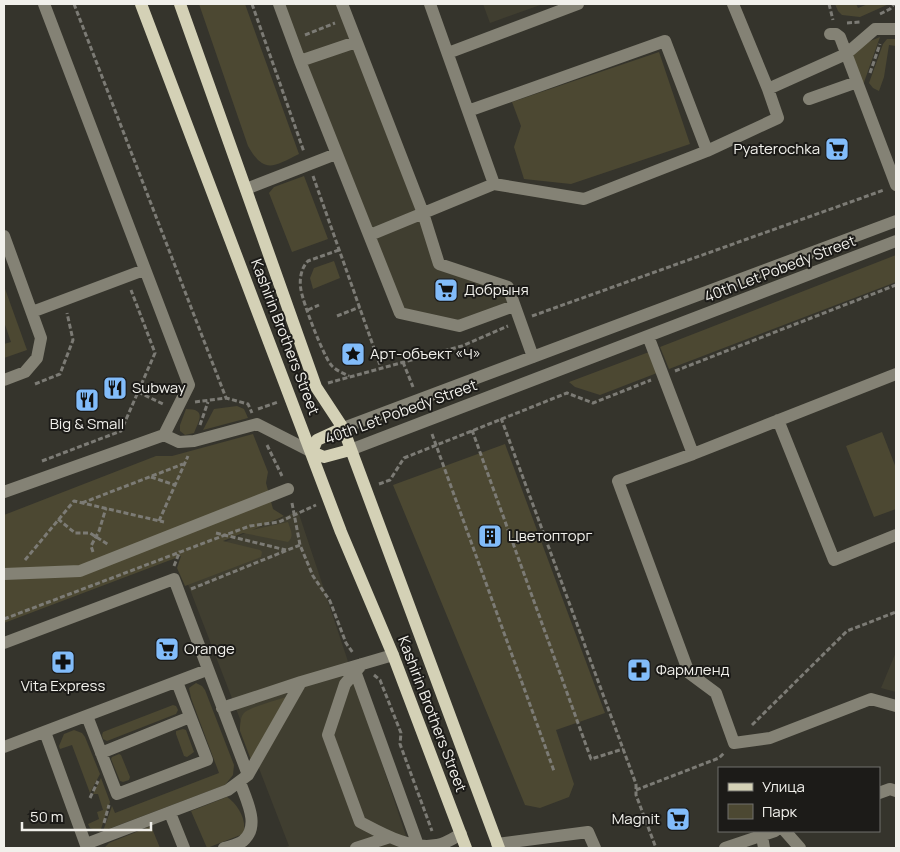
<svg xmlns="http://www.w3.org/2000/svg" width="900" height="852" font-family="Manrope,sans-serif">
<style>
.built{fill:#403e30}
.green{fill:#4c4832}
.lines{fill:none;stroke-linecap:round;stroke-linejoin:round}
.path{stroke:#7c7b75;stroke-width:3;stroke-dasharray:5 2.5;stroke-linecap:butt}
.minor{stroke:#848275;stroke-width:12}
.major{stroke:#d4d1b6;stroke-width:12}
.labels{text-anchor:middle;stroke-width:4;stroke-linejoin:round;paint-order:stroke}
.poi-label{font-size:15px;fill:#f1f0eb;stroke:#1c1b18;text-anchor:start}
.street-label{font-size:15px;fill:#f1f0eb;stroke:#1c1b18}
</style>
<rect width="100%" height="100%" fill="#35342c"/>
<path class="built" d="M279 4H342L439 264 508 287 514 306 459 326 400 313Z
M483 4H543L490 23Z
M298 511 410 848H282L289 846 179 561Z
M896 652V692L881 688Z"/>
<path class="green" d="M199 4H245L299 154C273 167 264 174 248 146Z
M835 4H856L858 8 868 4H889L860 17 842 15 838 11Z
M880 37 862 88 853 55 865 43Z
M887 39H896V46L889 45 884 77 879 91 873 88 869 83 883 44Z
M659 52 690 144 571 184 524 179 514 147 521 126 512 102Z
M304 176 328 239 292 252 269 193 274 187Z
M896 255V282L669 369 660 347Z
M334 261 340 278 313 289 310 278 314 268Z
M4 286 27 350 4 358V344L11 342 4 322Z
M649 352 657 373 600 395 575 387 569 382Z
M237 406 244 409 248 418 203 430 214 409Z
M186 409C207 409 199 420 194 433L185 435 180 431V425Z
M882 432 896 468V509L874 517 846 446Z
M253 434 268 472 266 483 273 509 284 516 252 530 288 522C290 529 295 536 288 542L243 533 223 541 260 550 262 552 261 557 185 586 177 568 181 556 4 623V515L156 456H172Z
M505 444 605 713 556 730 574 784 569 797 540 808 525 805 393 485Z
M196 683 202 686 205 690 234 765 233 775 225 785 103 831 112 806 115 813 219 773 191 698 189 688Z
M286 697 251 760 240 731C240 725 240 716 245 712 252 707 277 700 286 697Z
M173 705 176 706 178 710 176 714 107 741 103 739 102 735 103 732Z
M183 729 186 730 194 752 187 757 184 756 176 734V731Z
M74 730 82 733 85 737 100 774 90 793 72 745 60 749 59 746 64 734Z
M119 754 121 755 130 777 129 780 123 782 120 781 111 759 112 757Z
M101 778 110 802 100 832 90 828 88 824 99 819 97 812 103 810 98 794H93Z
M227 797C238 804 248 822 243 834L207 848 191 811Z
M151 826 160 848H104L109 843Z"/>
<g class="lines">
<path class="path" d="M74 4 226 398
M252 4 304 152
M829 4 833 20
M880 14 890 9 894 4
M847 23 860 22
M305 35 335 23
M870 73 880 44
M313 176 381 368
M339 250 308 261C301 268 299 280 301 290 303 303 324 358 332 366 337 371 343 373 349 376
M308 310 319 305
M337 316 360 307
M532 316 884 190
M403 362 413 387
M675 371 896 285
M328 383 462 346 508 326
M35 384 60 374 73 340 67 313
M138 392 165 405
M195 402 226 398 248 404 252 413
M258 409 278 402
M501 418 636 784V795L656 848
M200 425 208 402
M472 430 591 759 623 749
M432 434 554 771
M267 445 282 476
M42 461 121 431 155 353 131 290
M151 477 175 485
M379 484 390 480 404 458 567 393 593 403 651 380
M82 503 183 464
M292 503 300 545 313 576 330 601 346 643 353 653
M58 519 75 533H90L109 545
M159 521 188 456
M216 533 286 550
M93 552 91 546 99 531 106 508
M25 560 74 501 164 522
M174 566 180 551
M191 589 300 545
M4 619 225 535 250 526 279 522 316 505
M374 675 380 680 401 733 400 744 432 831
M752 725 847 631 896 612
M636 790 719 758 725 752
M90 798 98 781
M104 823 109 805"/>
<path class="minor" d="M279 4 300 61 400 313 459 326 514 306
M342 4 423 213 439 264 508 287 533 357
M430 4 494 184 584 199 707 151 778 118 768 89 846 54 875 29H896
M733 4 768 89
M830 34H836L840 37 896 185
M448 53 578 4
M300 61 356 42
M809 99 857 82
M468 111 665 41 707 151
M246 189 336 154
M370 235 494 184
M4 236 41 338 37 358 25 372 4 380
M32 312 144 270
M648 336 693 454
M896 374 693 454 618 481 689 673 716 693 734 743 770 738 871 699 896 706
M778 420 834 560 896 535
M343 428 896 221
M164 435 179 442 194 441 257 424 312 452
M350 450 896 241
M4 492 164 435 189 385 44 4
M4 574 80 571 288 489
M4 643 174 579 248 775
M362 664 345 684 328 735 360 822C383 834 410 850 437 845 445 844 454 838 461 834
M355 671 419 848
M222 708 301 682 393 655
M87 716 117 794 207 760 177 682
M45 732 87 848
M4 747 207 670
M101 753 190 717
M879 793 890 789 896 791
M170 813 184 848
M785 831 800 848
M762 836 764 848
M86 844 228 790 248 775 301 682
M497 844 588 832 595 848
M224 848C230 846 238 845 243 841 261 826 246 800 240 782
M356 848 390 837
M725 848 775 831"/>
<path class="major" d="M141 4 341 532 393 655 466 848
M180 4 316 387 343 428 499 848
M312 452 317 440 343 428
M312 452 324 457 350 450"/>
</g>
<defs>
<g id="supermarket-square" transform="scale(1.25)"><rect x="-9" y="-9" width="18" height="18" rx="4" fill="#82bcfa" stroke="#1c1b18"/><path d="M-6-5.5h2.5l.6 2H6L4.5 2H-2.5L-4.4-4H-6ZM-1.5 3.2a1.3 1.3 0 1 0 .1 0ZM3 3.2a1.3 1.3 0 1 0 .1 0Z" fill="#111"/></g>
<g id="sight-square" transform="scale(1.25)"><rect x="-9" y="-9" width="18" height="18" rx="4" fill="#82bcfa" stroke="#1c1b18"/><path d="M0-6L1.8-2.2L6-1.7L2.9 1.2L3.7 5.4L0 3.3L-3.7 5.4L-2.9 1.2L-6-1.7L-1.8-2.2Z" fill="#111"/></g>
<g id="restaurant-square" transform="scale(1.25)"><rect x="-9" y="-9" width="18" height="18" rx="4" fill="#82bcfa" stroke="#1c1b18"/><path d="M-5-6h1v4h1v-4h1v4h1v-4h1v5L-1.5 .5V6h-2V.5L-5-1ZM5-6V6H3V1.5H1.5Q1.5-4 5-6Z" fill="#111"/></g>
<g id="building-square" transform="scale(1.25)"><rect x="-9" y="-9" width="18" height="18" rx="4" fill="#82bcfa" stroke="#1c1b18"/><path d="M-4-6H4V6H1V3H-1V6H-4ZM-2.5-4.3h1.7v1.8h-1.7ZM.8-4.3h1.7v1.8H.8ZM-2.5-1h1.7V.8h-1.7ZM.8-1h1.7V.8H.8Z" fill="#111"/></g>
<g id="pharmacy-square" transform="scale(1.25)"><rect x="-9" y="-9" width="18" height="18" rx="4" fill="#82bcfa" stroke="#1c1b18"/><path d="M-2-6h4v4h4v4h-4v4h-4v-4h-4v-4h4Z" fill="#111"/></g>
</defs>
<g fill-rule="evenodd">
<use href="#supermarket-square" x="837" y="149"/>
<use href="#supermarket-square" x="446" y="290"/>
<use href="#sight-square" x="353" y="354"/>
<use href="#restaurant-square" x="115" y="388"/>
<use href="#restaurant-square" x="87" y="400"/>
<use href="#building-square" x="490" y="536"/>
<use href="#supermarket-square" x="167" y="649"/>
<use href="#pharmacy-square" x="63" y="662"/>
<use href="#pharmacy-square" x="639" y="670"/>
<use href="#supermarket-square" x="678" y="819"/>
</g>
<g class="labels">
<g class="poi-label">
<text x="820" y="154" text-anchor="end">Pyaterochka</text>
<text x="464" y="295">Добрыня</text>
<text x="370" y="359">Арт-объект «Ч»</text>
<text x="132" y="393">Subway</text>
<text x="87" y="429" text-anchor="middle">Big &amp; Small</text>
<text x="508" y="541">Цветопторг</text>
<text x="184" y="654">Orange</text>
<text x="656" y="675">Фармленд</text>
<text x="63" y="691" text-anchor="middle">Vita Express</text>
<text x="660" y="824" text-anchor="end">Magnit</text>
</g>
<g class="street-label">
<text transform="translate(780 269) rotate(-21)" y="5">40th Let Pobedy Street</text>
<text transform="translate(285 337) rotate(69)" y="5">Kashirin Brothers Street</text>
<text transform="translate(401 412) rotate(-20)" y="5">40th Let Pobedy Street</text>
<text transform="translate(432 714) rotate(69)" y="5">Kashirin Brothers Street</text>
</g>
</g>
<rect width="900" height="852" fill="none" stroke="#f1f0eb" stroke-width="10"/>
<rect x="718" y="767" width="162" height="65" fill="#1c1b18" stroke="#71706c"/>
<rect x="728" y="783" width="25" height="8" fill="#d4d1b6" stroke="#71706c"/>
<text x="762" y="792" font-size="15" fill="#f1f0eb">Улица</text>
<rect x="728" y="804" width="25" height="15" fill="#4c4832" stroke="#71706c"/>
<text x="762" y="817" font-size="15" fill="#f1f0eb">Парк</text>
<path d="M22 822v8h129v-8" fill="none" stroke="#f1f0eb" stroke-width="2.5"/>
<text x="30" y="822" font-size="15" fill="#f1f0eb" stroke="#1c1b18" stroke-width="4" paint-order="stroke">50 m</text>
</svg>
